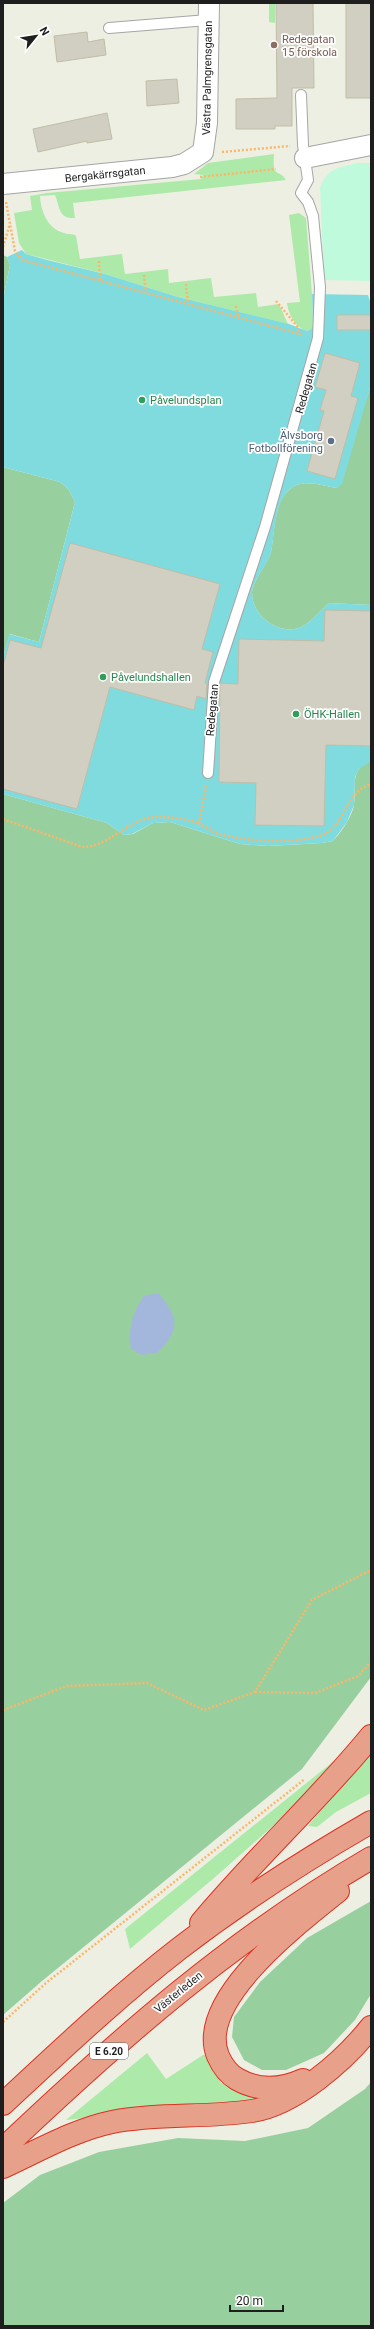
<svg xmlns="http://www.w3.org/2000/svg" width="374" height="2329" font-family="Roboto,sans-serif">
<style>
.grass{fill:#adeaa9}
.forest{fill:#98cf9f}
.park{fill:#c0fadd}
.pitch{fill:#80dbdf}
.water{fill:#a3b7dd}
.building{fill:#d1cfc1;stroke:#c1bda6}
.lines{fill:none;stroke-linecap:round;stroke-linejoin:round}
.lane-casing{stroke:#a5a5a5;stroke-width:12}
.street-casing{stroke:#a5a5a5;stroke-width:22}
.highway-casing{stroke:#db3223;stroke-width:24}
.path{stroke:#fbb669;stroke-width:2.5;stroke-dasharray:2 2;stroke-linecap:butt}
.lane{stroke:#fff;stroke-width:10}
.street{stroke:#fff;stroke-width:20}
.highway{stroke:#e7a08a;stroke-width:22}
.education-dot{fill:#8d6e63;stroke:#fff;stroke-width:1.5}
.leisure-dot{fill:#2e9e5b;stroke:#fff;stroke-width:1.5}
.service-dot{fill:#5c6f8a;stroke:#fff;stroke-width:1.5}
.labels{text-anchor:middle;stroke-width:3.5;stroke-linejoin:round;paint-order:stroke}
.shield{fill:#fff;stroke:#626262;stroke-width:1}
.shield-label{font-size:10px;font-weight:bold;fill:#1e1e1e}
.education-label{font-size:11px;fill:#785e54;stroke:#fff;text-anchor:start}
.street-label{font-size:11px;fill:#1e1e1e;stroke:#fff}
.leisure-label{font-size:11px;fill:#27864d;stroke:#fff;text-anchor:start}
.service-label{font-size:11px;fill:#4e5e75;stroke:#fff;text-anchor:end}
</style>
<rect width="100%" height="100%" fill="#eeefe3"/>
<path class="grass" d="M269 3H275V23L269 22Z
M274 154C272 180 279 168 286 180L73 203 75 218C58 219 60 207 55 195L40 196C41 212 48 229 64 233 69 235 73 233 76 236L80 259 122 254 125 274 168 269 169 283 211 278 214 297 256 293 258 307 279 304 288 324 178 297 105 274 26 254 19 243 14 213 32 210 30 196 47 193 201 179 203 175 194 174 208 163Z
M299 213 306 218 312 294 313 325 311 329 307 331C297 329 288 314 287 303L300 302 289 215Z
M345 1752 291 1810 214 1878 130 1949 125 1929Z
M371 1752V1793L336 1812 317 1827 308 1826Z
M147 2053 166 2079 203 2055H208L221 2083 263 2100 66 2120Z"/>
<path class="forest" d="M3 255 7 257 10 265 3 299Z
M371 385V605L329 603C320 610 310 624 299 628 277 635 252 615 252 593 252 581 268 564 271 552 275 533 273 503 290 489 303 478 323 486 337 488Z
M3 467 60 482 69 490 75 502 39 642 10 634 3 657Z
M371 761V1677L302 1769 42 1981 3 2015V794L107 823 124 835 133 834 153 823 170 822 240 844 268 846 322 843 333 841C341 832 349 821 353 809 358 792 347 769 371 761Z
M371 1901V1994L355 2020 324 2053 286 2070H262L244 2060 232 2037 234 2017 260 1982 307 1938Z
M371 2082V2326H3V2203L40 2175 99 2152 178 2138 245 2141 308 2128 365 2089Z"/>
<path class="park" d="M358 163H371V279L370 281 324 280 320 188C328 167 338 168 358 163Z"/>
<path class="pitch" d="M22 250 26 254 47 260 105 274 178 297 289 324 307 331 311 329 313 325 312 294 368 295 371 304V385L342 484 337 488C323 486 303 478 290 489 274 502 275 533 271 552 268 565 252 581 252 593 252 615 277 635 299 628 310 624 320 610 329 603L371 605V761L359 769 355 777 354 805 347 822 333 841 322 843 268 846 240 844 170 822 153 823 132 834 124 835 107 823 3 794V657L9 634 39 642 75 502 69 490 60 482 3 467V299L10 265 7 257Z"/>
<path class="water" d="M158 1293C179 1317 181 1330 157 1353L142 1355 131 1349C128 1328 132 1313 144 1296Z"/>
<path class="building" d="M276 3H313L314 88H292V126H275V129H236V99L277 98Z
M346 3H371V98H346Z
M87 32 88 42 104 39 106 55 57 62 54 36Z
M177 79 179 103 147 106 146 81Z
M107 113 112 139 87 143V141L38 152 33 129Z
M337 315H371V330H337Z
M325 353 360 363 351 396 358 398 335 479 307 471 324 411 320 410 326 390 315 387Z
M70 543 220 584 202 649 213 652 205 683H207L206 699 197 696 194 710 110 687 77 809 3 789V666L10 640 41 648Z
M325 610 371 611V746L326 745 324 826 255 825 256 783 219 782 220 683 238 684 239 639 324 641Z"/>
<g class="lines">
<g class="lane-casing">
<path id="lane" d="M109 28 208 20
M208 773 214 682 265 527 318 338 320 287 313 216 308 202 301 193 308 180 303 145 301 95"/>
</g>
<g class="street-casing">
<path id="street" d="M305 158 371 145
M3 184 172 167 184 164 203 152 207 123 209 3"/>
</g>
<g class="highway-casing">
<path id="highway" d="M201 1923C255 1858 318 1801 371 1736
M303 2080C281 2090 258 2091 237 2079 228 2074 222 2065 218 2056 195 2000 300 1922 338 1891
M3 2104C60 2051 118 1996 180 1948 240 1902 305 1860 371 1822
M3 2149C119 2039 232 1939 371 1858
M3 2167C38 2151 74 2130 112 2122 158 2113 205 2118 252 2111 295 2104 344 2061 371 2027"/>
</g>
<path class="path" d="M222 152 290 146
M200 177 276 169
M6 202 15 251 22 260 304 335
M3 247 10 224
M99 261 100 280
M144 275 146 292
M186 284 188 304
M276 301 297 326 299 333
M236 306 238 317
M3 819 82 847C109 848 130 816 158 817 170 817 189 819 200 824 207 827 212 832 219 834 249 842 289 844 319 836 346 829 342 794 371 784
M199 823 206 786
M255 1692 315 1693 358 1676 371 1662
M3 1710 67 1686 147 1683 204 1710 255 1692 312 1600 371 1570
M3 2022 46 1983 305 1779"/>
<use href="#lane" class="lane"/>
<use href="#street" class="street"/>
<use href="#highway" class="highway"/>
</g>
<circle class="education-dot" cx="274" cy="45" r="4"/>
<g class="leisure-dot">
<circle cx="142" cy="400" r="4"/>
<circle cx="103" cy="677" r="4"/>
<circle cx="296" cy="714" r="4"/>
</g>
<circle class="service-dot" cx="331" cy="441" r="4"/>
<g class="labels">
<rect class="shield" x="90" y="2043" width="38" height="16" rx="3"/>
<g class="shield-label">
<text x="109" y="2055">E 6.20</text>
</g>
<g class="education-label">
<text x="282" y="43">Redegatan<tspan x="282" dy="13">15 förskola</tspan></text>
</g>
<g class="street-label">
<text transform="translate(207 78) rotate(-89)" y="4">Västra Palmgrensgatan</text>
<text transform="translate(105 174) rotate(-6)" y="4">Bergakärrsgatan</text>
<text transform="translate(306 388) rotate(-74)" y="4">Redegatan</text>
<text transform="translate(212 710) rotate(-85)" y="4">Redegatan</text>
<text transform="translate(178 1992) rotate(-39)" y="4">Västerleden</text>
</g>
<g class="leisure-label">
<text x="150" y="404">Påvelundsplan</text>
<text x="111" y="681">Påvelundshallen</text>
<text x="304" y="718">ÖHK-Hallen</text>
</g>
<g class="service-label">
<text x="323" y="439">Älvsborg<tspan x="323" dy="13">Fotbollförening</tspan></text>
</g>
</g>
<rect width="374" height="2329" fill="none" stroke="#1e1e1e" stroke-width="8"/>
<g transform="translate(36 36) rotate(60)" stroke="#ffffff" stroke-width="3" paint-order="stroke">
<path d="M0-3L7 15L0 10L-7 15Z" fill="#1e1e1e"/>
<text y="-6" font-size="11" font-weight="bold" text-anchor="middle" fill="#1e1e1e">N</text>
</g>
<path d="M230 2305v6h53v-6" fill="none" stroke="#1e1e1e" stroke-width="2"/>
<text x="236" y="2305" font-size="12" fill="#1e1e1e" stroke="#ffffff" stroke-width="3" paint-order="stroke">20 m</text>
</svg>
